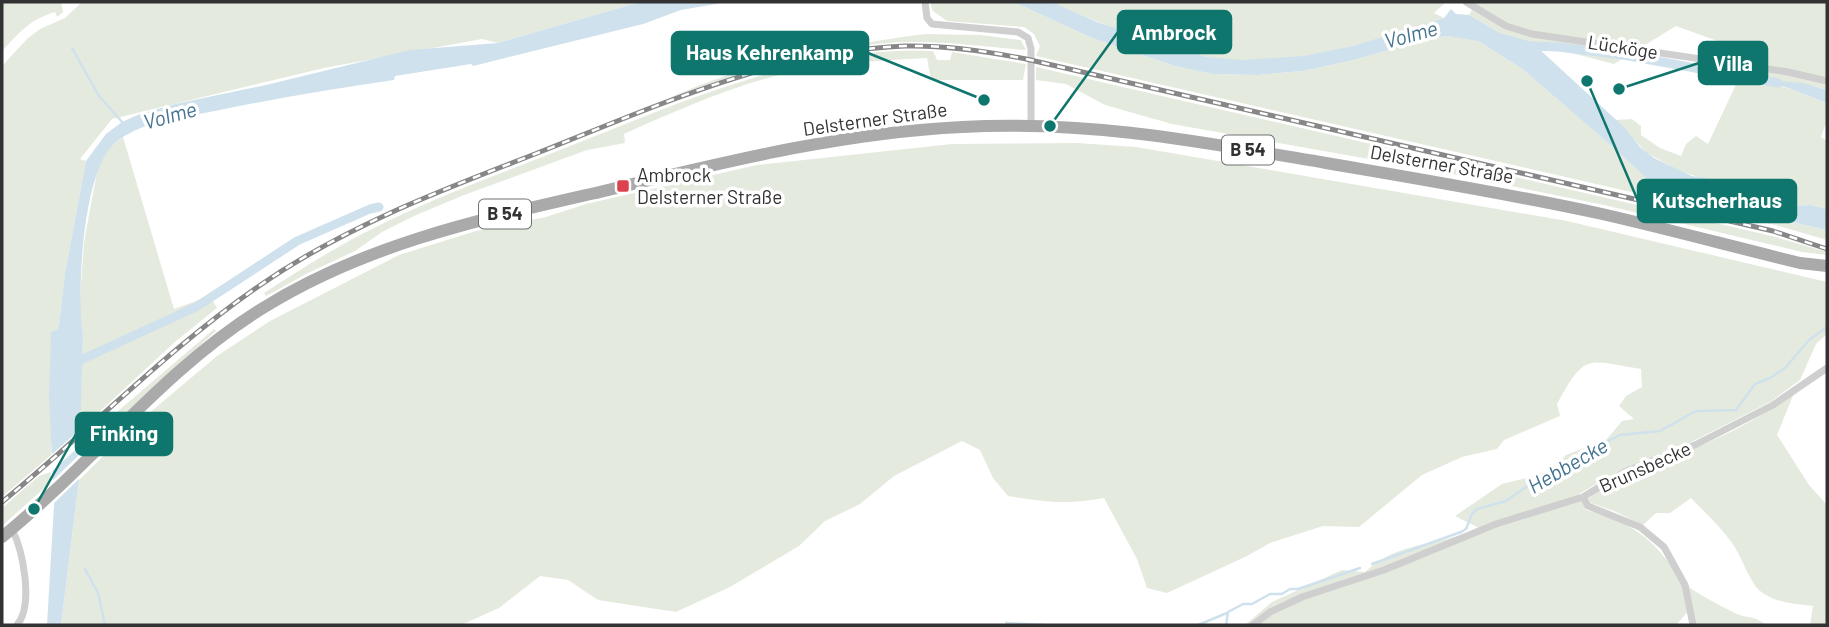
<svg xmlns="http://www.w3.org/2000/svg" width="1829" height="627" font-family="Barlow,sans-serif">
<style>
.green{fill:#e5eade}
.water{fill:#cfe1ec}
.pier{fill:#fff}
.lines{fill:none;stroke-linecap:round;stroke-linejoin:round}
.stream{stroke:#cfe1ec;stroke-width:2.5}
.canal{stroke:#cfe1ec;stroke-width:9}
.minor{stroke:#cfcfcf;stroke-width:7}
.primary{stroke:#aaa;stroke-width:12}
.rail-casing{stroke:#878787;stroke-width:5}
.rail{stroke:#fff;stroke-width:2.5;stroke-dasharray:8;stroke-linecap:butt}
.poi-dot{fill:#dc414e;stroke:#fff;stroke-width:2.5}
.labels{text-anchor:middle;stroke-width:7;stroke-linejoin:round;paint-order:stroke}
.shield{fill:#fff;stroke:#707070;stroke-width:2}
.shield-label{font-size:18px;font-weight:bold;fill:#323232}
.street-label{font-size:19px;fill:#323232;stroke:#fff}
.poi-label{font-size:19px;fill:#323232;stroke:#fff;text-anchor:start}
.water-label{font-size:21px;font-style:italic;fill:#437390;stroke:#fff}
.leader{fill:none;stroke:#0f766e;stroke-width:2.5}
.callout-dot{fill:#0f766e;stroke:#fff;stroke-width:2.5}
.callout{fill:#0f766e;stroke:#0f766e;stroke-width:2.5}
.callout-label{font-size:21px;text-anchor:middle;font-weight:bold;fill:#fff}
</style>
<rect width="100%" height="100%" fill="#fff"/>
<path class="green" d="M2 2H61L63 12 57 17 55 12C29 20 20 32 2 51Z
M82 2H640L498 43 482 39 324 68 112 119 80 159 86 161 65 273 59 325 57 330 51 333V455L2 497V66L27 39 40 29 65 18Z
M930 2H1014L1092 38 1175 66 1214 74 1257 75 1303 71 1354 60 1430 38 1447 36 1468 38 1478 41 1521 68 1615 149 1647 179 1730 208 1827 230V240L1775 225 1036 56 1040 46 1034 34 1024 27 947 21 933 11Z
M1050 2H1446L1434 13 1444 18C1372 42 1284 72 1207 57 1153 46 1101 23 1050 2Z
M1476 2H1827V90L1814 86 1777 84 1827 103V120L1821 137 1827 141V209L1811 205 1792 206 1769 201 1757 197 1744 186 1720 184 1680 171 1647 153 1615 120 1632 119 1641 126V135L1660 148 1681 156 1686 144 1696 136 1708 144 1741 74 1737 48 1676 26 1614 64 1518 39 1500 33 1469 15Z
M925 34 981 35 1021 40 1026 50C986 47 947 41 908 42 825 44 744 70 667 99 750 61 835 46 925 34Z
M933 51 937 60H950L952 52 1026 64 1023 80H931L927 58C896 60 866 61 836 64 761 73 691 104 624 134L625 143 587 150 464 195 414 216 382 232 355 251 308 273 266 296 264 293C300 270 335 247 374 228 437 196 505 172 570 146 680 102 814 44 933 51Z
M1036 67 1772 236 1827 252V255L1802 252 1604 205 1442 172 1172 124 1105 105 1066 84 1036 80Z
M123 137 174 309 210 296 217 308 176 341 82 428 80 427 83 335 79 311 84 242 98 167 109 148Z
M1077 143 1136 147 1567 221 1827 282V334L1816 344 1800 380 1770 402 1670 453 1622 469 1579 494 1586 510C1622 521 1642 529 1666 559 1674 568 1680 581 1690 588 1705 598 1721 606 1737 614 1750 619 1753 615 1766 625H1693L1691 608 1676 625H1245L1272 602 1342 570 1365 572C1399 540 1439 547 1479 528L1455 516 1502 484 1538 475 1559 463 1566 455 1607 439 1622 421 1634 419 1619 406 1626 396 1642 387 1641 369C1587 360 1585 352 1557 404L1560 416 1504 440 1497 449 1462 457 1422 475 1359 527 1323 526 1270 543 1247 556 1167 593 1147 588 1137 559 1104 498C1066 505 1045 502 1008 496L993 478 980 450 962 441 894 476 860 504 825 521 799 546 730 587 676 612 598 600 568 580 540 576 499 608 461 625H61L79 480 135 425 217 356 270 321 399 255 476 231 546 217 586 204 757 165 952 144Z
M214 329 216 331 82 452V444L97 429Z
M1794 393 1777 435 1809 485 1827 505V625H1810L1813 606C1795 604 1775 603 1760 591 1749 581 1742 557 1732 543 1720 526 1705 513 1691 498L1670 513H1656L1643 525 1614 511 1591 503 1588 499C1612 478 1642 472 1670 459 1713 441 1758 421 1794 393Z
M51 472 50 483 2 526V508L39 476Z"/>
<path class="water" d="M640 2H728L681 10 643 24 473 66 471 64 395 76 394 80C333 89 271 99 210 112 180 118 138 122 114 144 83 171 76 294 83 335L79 480 61 625H47L54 505 49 396 51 332 57 330 59 325 65 273 86 161 106 134 122 122 140 114 175 104 266 85 410 50 498 43Z
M1014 2H1052L1097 22 1166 45 1207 57 1241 60 1304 56 1353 46 1444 18 1451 9 1456 14 1469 15 1500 33 1539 44 1538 48 1625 128 1640 147 1654 158 1692 176 1711 179 1720 184 1744 186 1757 197 1769 201 1792 206 1811 205 1827 209V230L1730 208 1647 179 1615 149 1521 68 1478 41 1448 36 1430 38 1354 60 1303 71 1257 75 1213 74 1175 66 1092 38Z
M1767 80 1803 83 1827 90V103Z"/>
<path class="pier" d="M82 428V444L51 472V455Z
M82 452V476L51 506 50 483Z"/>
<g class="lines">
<path class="stream" d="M72 48 99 96 123 123
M1372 564 1461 532 1466 529 1472 514 1477 509 1506 501 1529 485 1563 470 1602 444 1620 435 1660 431 1696 411 1736 410 1755 384 1770 378 1785 368 1809 340 1827 327
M85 569 98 593 105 625
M1006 623 1044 625
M1198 625 1227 613
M1226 625 1228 612 1243 604H1252L1270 594H1282L1290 589H1298L1360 568"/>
<path class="canal" d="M1530 46 1558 47 1623 55 1778 83
M72 364 196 307 297 241 370 209 379 207"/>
<path class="minor" d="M925 2 927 18 932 24 1018 32 1028 38 1031 49V126
M1466 2 1506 26 1532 34 1788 72 1827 81
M1583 497 1588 506 1640 527 1664 547 1685 585 1693 625
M12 529C23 551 34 605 17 625
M1253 625 1270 612 1302 597 1384 570 1496 524 1583 497 1624 472 1695 445 1773 405 1827 368"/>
<path class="primary" d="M2 537C92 464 164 369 263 308 364 245 477 220 591 194 713 165 836 133 962 127 1089 120 1202 142 1326 163 1419 179 1511 194 1602 214 1668 229 1734 247 1800 263L1827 266"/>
<g class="rail-casing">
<path id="rail" d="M2 502C89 431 166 350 259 286 344 227 439 191 535 154 654 107 775 51 905 46 946 45 986 51 1026 59L1773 231 1827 249"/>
</g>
<use href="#rail" class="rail"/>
</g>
<rect class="poi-dot" x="616" y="179" width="14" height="14" rx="3.5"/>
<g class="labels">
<g class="shield">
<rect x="1222" y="135.5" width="52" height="29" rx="5"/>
<rect x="479" y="199.5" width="52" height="29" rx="5"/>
</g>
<g class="shield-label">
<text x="1248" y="156">B 54</text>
<text x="505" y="220">B 54</text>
</g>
<g class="street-label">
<text transform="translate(1623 47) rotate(9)" y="7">Lücköge</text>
<text transform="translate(875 119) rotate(-8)" y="7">Delsterner Straße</text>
<text transform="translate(1442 164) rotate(10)" y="7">Delsterner Straße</text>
<text transform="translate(1645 467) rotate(-24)" y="7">Brunsbecke</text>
</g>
<g class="poi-label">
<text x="637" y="182">Ambrock<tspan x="637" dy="22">Delsterner Straße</tspan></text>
</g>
<g class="water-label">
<text transform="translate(1411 35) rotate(-15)" y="7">Volme</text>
<text transform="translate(170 116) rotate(-15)" y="7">Volme</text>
<text transform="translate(1568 466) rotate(-30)" y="7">Hebbecke</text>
</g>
</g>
<path class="leader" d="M1050 126L1118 32M984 100L868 53M1619 89L1699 63M1587 81L1638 201M34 509L76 434"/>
<g class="callout-dot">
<circle cx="1050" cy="126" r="7"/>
<circle cx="984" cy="100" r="7"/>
<circle cx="1619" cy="89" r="7"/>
<circle cx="1587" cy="81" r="7"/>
<circle cx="34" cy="509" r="7"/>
</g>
<g class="callout">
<rect x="1118" y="11" width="113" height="42" rx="7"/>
<rect x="672" y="32" width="196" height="42" rx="7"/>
<rect x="1699" y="42" width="68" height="42" rx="7"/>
<rect x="1638" y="180" width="158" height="42" rx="7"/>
<rect x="76" y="413" width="96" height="42" rx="7"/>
</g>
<g class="callout-label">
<text x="1174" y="40">Ambrock</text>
<text x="770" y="60">Haus Kehrenkamp</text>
<text x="1733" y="71">Villa</text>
<text x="1717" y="208">Kutscherhaus</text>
<text x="124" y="441">Finking</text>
</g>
<rect width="1829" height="627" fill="none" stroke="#323232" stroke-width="7"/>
</svg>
